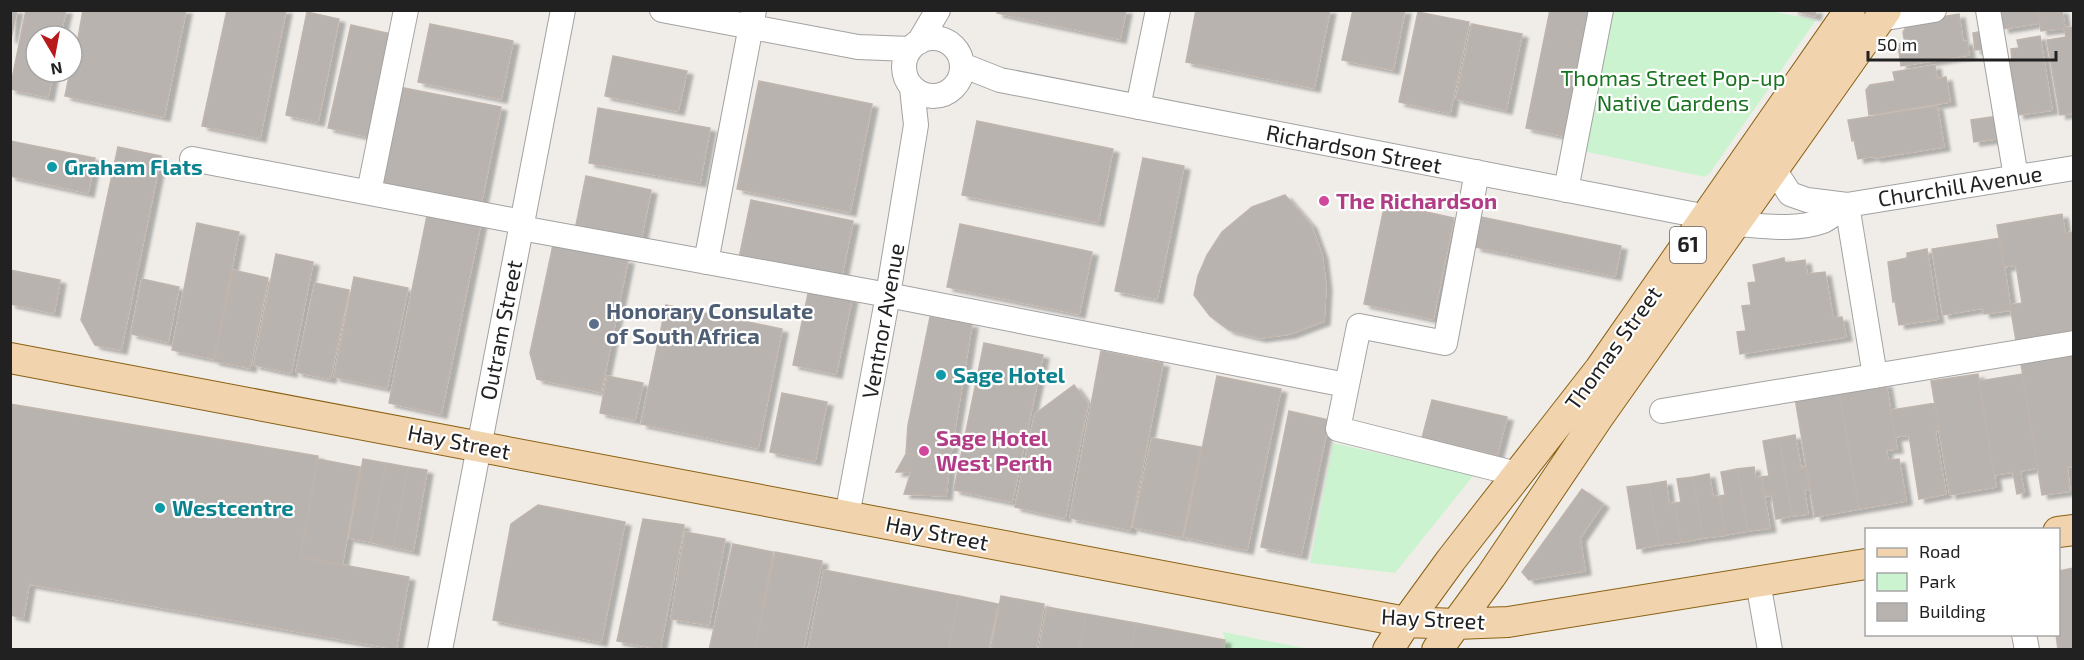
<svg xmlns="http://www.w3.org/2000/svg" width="2084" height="660" font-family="'Exo 2',sans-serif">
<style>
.park{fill:#ccf3cf}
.building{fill:#b9b3af;stroke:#c0b5ad;stroke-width:1.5;filter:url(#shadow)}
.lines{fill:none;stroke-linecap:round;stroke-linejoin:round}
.minor-casing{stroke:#a2a2a2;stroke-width:26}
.major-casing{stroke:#8a6113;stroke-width:32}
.minor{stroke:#fff;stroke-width:24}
.major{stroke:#f1d3ad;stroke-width:30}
.culture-dot{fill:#0f9aa8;stroke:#fff;stroke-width:2}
.hotel-dot{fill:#d1479c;stroke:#fff;stroke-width:2}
.service-dot{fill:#5c6f8a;stroke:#fff;stroke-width:2}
.labels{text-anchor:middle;stroke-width:4.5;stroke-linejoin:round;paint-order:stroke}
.shield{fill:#fff;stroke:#646464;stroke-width:1.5}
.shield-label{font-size:21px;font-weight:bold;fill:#212121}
.park-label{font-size:22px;fill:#1a7321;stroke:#fff}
.street-label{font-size:22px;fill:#212121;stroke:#fff}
.culture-label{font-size:22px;font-weight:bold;fill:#0d838f;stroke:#fff;text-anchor:start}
.hotel-label{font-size:22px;font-weight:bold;fill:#b23c85;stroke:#fff;text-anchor:start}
.service-label{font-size:22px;font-weight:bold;fill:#4e5e75;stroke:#fff;text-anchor:start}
</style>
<defs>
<filter id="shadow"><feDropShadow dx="6" dy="4" stdDeviation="1.5" flood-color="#0004"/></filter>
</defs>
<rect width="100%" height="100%" fill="#f0ede9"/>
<path class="park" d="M1766 10 1816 20 1710 173 1705 177 1583 151 1609 11Z
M1333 443 1474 475 1395 573 1310 563Z
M1223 632 1309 649 1223 650 1225 640Z"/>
<path class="building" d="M10 10H17L11 39 10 38Z
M26 10H66L60 36H36V72H53L48 97 10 89Z
M83 10H186L164 117 65 96 70 72H72Z
M227 10H286L260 138 202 126Z
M997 10H1126L1120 39 997 13Z
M1196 10H1330L1314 88 1186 62Z
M1353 10H1405L1393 70 1342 60Z
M1550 10H1590L1564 136 1526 128Z
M1792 10H1816L1815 16Z
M2000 10H2038L2040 23 2003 29Z
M2038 10H2062L2065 28 2041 31Z
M307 12 339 19 318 122 286 115Z
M1418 12 1469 22 1450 113 1399 102Z
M1959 14 1963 42 1967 41 1969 55 1901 66 1898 44H1905L1903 32 1910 22Z
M430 24 513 41 501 99 418 82Z
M1472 24 1522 34 1506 110 1456 99Z
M351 25 396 35 375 138 328 128Z
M2074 27V113L2060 115 2047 40 2066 37 2064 28Z
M1983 31 1986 49 1975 50 1973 33Z
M2040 36 2052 110 2018 115 2009 60H2012L2011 49 2019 48 2017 40Z
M613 56 687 71 678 111 605 96Z
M1935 65 1937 79 1946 77 1950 102 1869 115 1866 90 1870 85 1895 81 1893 72Z
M759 81 872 104 850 212 737 189Z
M394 86 501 107 481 204 375 181Z
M1937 106 1944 147 1875 158 1874 156 1858 159 1854 140 1852 141 1848 120Z
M598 108 710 128 700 183 589 163Z
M1998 116 2002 138 1974 142 1971 120Z
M977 121 1113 149 1098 222 962 195Z
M10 141 95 158 88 193 10 176Z
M118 147 161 156 121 350 95 345 81 320Z
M1143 158 1184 166 1157 299 1115 291Z
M586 176 651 190 641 239 576 225Z
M1285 195 1311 225 1322 255 1326 286 1324 321 1290 334 1260 338 1229 330 1210 316 1194 295 1198 276 1207 255 1222 232 1252 207Z
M751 200 853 221 841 279 739 258Z
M1385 203 1454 218 1433 319 1364 304Z
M428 211 481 222 441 414 389 403Z
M2062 214 2065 233 2074 232V338L2017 347 2010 305 2022 303 2016 265 2004 267 1997 225Z
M1481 217 1621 246 1615 276 1475 247Z
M197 223 239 232 214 359 172 350Z
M960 224 1092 252 1079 314 947 287Z
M2000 238 2011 310 1984 314 1983 308 1943 315 1932 249Z
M553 245 628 260 601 392 537 379 530 353Z
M1927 249 1938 319 1899 325 1895 301 1893 302 1888 262 1907 258V253Z
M276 254 313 262 291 373 254 365Z
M1784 258 1785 263 1805 260 1807 274 1825 272 1833 318 1842 317 1846 337 1740 354 1737 332 1746 331 1742 306 1751 305 1748 283 1756 282 1753 265Z
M10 270 60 280 54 313 10 304Z
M233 270 268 278 250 368 214 361Z
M354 277 408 288 387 388 334 377Z
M142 279 179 287 168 342 131 334Z
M315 283 349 290 330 379 296 372Z
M809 289 852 298 836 374 793 365Z
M666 305 782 329 758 448 641 424Z
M930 317 972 324 950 458 906 454 908 425Z
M984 343 1043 355 1012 502 954 490Z
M1101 351 1163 363 1130 530 1070 518Z
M2074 356V466L2067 467 2070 491 2042 495 2021 364Z
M1978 374 1996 487 1950 495 1931 381Z
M2022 374 2038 468 2020 471 2024 492 2017 494 2013 472 1994 475 1979 381Z
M607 376 643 383 635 420 600 413Z
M1217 376 1281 389 1247 550 1184 537Z
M1886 383 1897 449 1886 450 1888 460 1899 459 1906 501 1859 509 1839 391Z
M1074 385 1088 404 1065 518 1015 507 1035 414Z
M1839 391 1859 509 1815 517 1795 398Z
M782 393 827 402 815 461 770 452Z
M1432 400 1507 417 1497 455 1422 438Z
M1935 403 1939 430 1935 431 1946 494 1919 499 1909 435 1895 437 1891 410Z
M10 404 318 456 300 557 409 577 396 649 29 584 23 618 10 615Z
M1289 411 1329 420 1301 555 1261 547Z
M1795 435 1801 468 1806 467 1809 489 1804 490 1808 514 1792 516 1779 438Z
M1152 438 1201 447 1182 537 1133 527Z
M1779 438 1792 516 1776 519 1772 495 1765 496 1762 477 1769 476 1763 441Z
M906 454 950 458 946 496 904 494 911 472H896Z
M318 459 360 467 342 565 300 557Z
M363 459 386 463 371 542 349 538Z
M386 463 408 467 393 547 371 542Z
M408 467 427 470 413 551 393 547Z
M1754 467 1755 478 1761 477 1770 528 1748 531 1737 469Z
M1737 469 1748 531 1726 535 1719 496 1725 495 1721 472Z
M1709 474 1713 497 1719 496 1726 535 1703 538 1693 477Z
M1693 477 1703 538 1681 542 1675 503 1681 502 1677 479Z
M1666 481 1669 504 1675 503 1681 542 1659 545 1649 484Z
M1649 484 1659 545 1637 549 1627 487Z
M1582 489 1603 504 1580 538 1585 571 1529 580 1522 572Z
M538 505 625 522 601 642 493 620 511 524Z
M643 519 684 525 660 649 617 641Z
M685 532 725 539 709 625 671 619Z
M733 544 773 552 755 650H709Z
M775 552 822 561 803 650H755Z
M2074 568V650H2058L2056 634H2058V571Z
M824 570 959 596 948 650H808Z
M959 596 998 604 988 650H948Z
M1001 596 1044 604 1036 650H991Z
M1047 607 1086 614 1079 650H1039Z
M1086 614 1136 623 1131 650H1079Z
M1136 623 1225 640 1223 650H1131Z"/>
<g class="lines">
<g class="minor-casing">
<path id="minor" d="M662 10 858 47 910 49
M1988 10 2016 177
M1880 19 1934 10
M904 67a29 29 0 1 1 58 0a29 29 0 1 1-58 0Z
M919 42 938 10
M962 65 1000 80 1707 217
M1138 107 1158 10
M192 159 522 222
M1777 167 1779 177 1790 194 1807 200 1847 205 2074 168
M1477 172 1445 343 1359 326 1338 429 1517 474
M1566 190 1601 10
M369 192 406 10
M1847 205 1875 376
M1736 224C1765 226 1795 231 1823 221 1831 217 1839 210 1847 205
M521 228 888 295 1346 385
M706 262 754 10
M1662 411 2074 343
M847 516 888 295 916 125 912 88
M1758 582 1770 650
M2024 634 2027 650
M440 650 563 10"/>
</g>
<g class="major-casing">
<path id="major" d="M10 358 1406 622 1456 624 1508 622 1866 564
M2058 532 2074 530
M1388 650 1406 622 1451 560 1600 369 1850 10
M1437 650 1491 576 1599 416 1886 10"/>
</g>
<use href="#minor" class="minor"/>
<use href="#major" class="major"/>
</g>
<g class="culture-dot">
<circle cx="52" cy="167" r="6"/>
<circle cx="941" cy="375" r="6"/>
<circle cx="160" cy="508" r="6"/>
</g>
<g class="hotel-dot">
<circle cx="1324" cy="201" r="6"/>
<circle cx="924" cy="451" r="6"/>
</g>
<circle class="service-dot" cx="594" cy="324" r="6"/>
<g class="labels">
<rect class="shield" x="1670" y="227" width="36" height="36" rx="4.5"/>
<g class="shield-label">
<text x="1688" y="252">61</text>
</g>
<g class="park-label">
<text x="1673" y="86">Thomas Street Pop-up<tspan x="1673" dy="25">Native Gardens</tspan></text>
</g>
<g class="street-label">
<text transform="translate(1354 149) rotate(11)" y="8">Richardson Street</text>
<text transform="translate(1960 186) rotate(-9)" y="8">Churchill Avenue</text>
<text transform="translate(883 321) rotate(-80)" y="8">Ventnor Avenue</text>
<text transform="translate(501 330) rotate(-79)" y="8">Outram Street</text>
<text transform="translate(1613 348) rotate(-54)" y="8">Thomas Street</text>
<text transform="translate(459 442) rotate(11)" y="8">Hay Street</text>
<text transform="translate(937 533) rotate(11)" y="8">Hay Street</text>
<text transform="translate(1433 619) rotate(3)" y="8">Hay Street</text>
</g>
<g class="culture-label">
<text x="64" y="175">Graham Flats</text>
<text x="953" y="383">Sage Hotel</text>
<text x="172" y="516">Westcentre</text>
</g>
<g class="hotel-label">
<text x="1336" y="209">The Richardson</text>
<text x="936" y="446">Sage Hotel<tspan x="936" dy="25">West Perth</tspan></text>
</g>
<g class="service-label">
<text x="606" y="319">Honorary Consulate<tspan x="606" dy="25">of South Africa</tspan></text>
</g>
</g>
<rect width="2084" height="660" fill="none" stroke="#212121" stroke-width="24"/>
<rect x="1865" y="528" width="195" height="108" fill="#ffffff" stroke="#a6a6a6" stroke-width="1.5"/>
<rect x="1877" y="548" width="30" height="9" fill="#f1d3ad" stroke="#a6a6a6" stroke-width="1.5"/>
<text x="1919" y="558" font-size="18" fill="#212121">Road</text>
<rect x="1877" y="573" width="30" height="18" fill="#ccf3cf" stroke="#a6a6a6" stroke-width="1.5"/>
<text x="1919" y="588" font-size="18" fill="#212121">Park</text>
<rect x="1877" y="603" width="30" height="18" fill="#b9b3af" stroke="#a6a6a6" stroke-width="1.5"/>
<text x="1919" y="618" font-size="18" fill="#212121">Building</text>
<g transform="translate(54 54) rotate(170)"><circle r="28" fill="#ffffff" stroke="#a6a6a6" stroke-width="1.5"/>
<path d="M0-4.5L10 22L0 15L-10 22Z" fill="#b81a1c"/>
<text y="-9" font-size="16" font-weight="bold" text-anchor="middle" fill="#212121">N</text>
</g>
<path d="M1868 51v9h188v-9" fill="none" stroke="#212121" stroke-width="3"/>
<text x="1877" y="51" font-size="18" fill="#212121" stroke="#ffffff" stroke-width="4.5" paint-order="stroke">50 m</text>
</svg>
